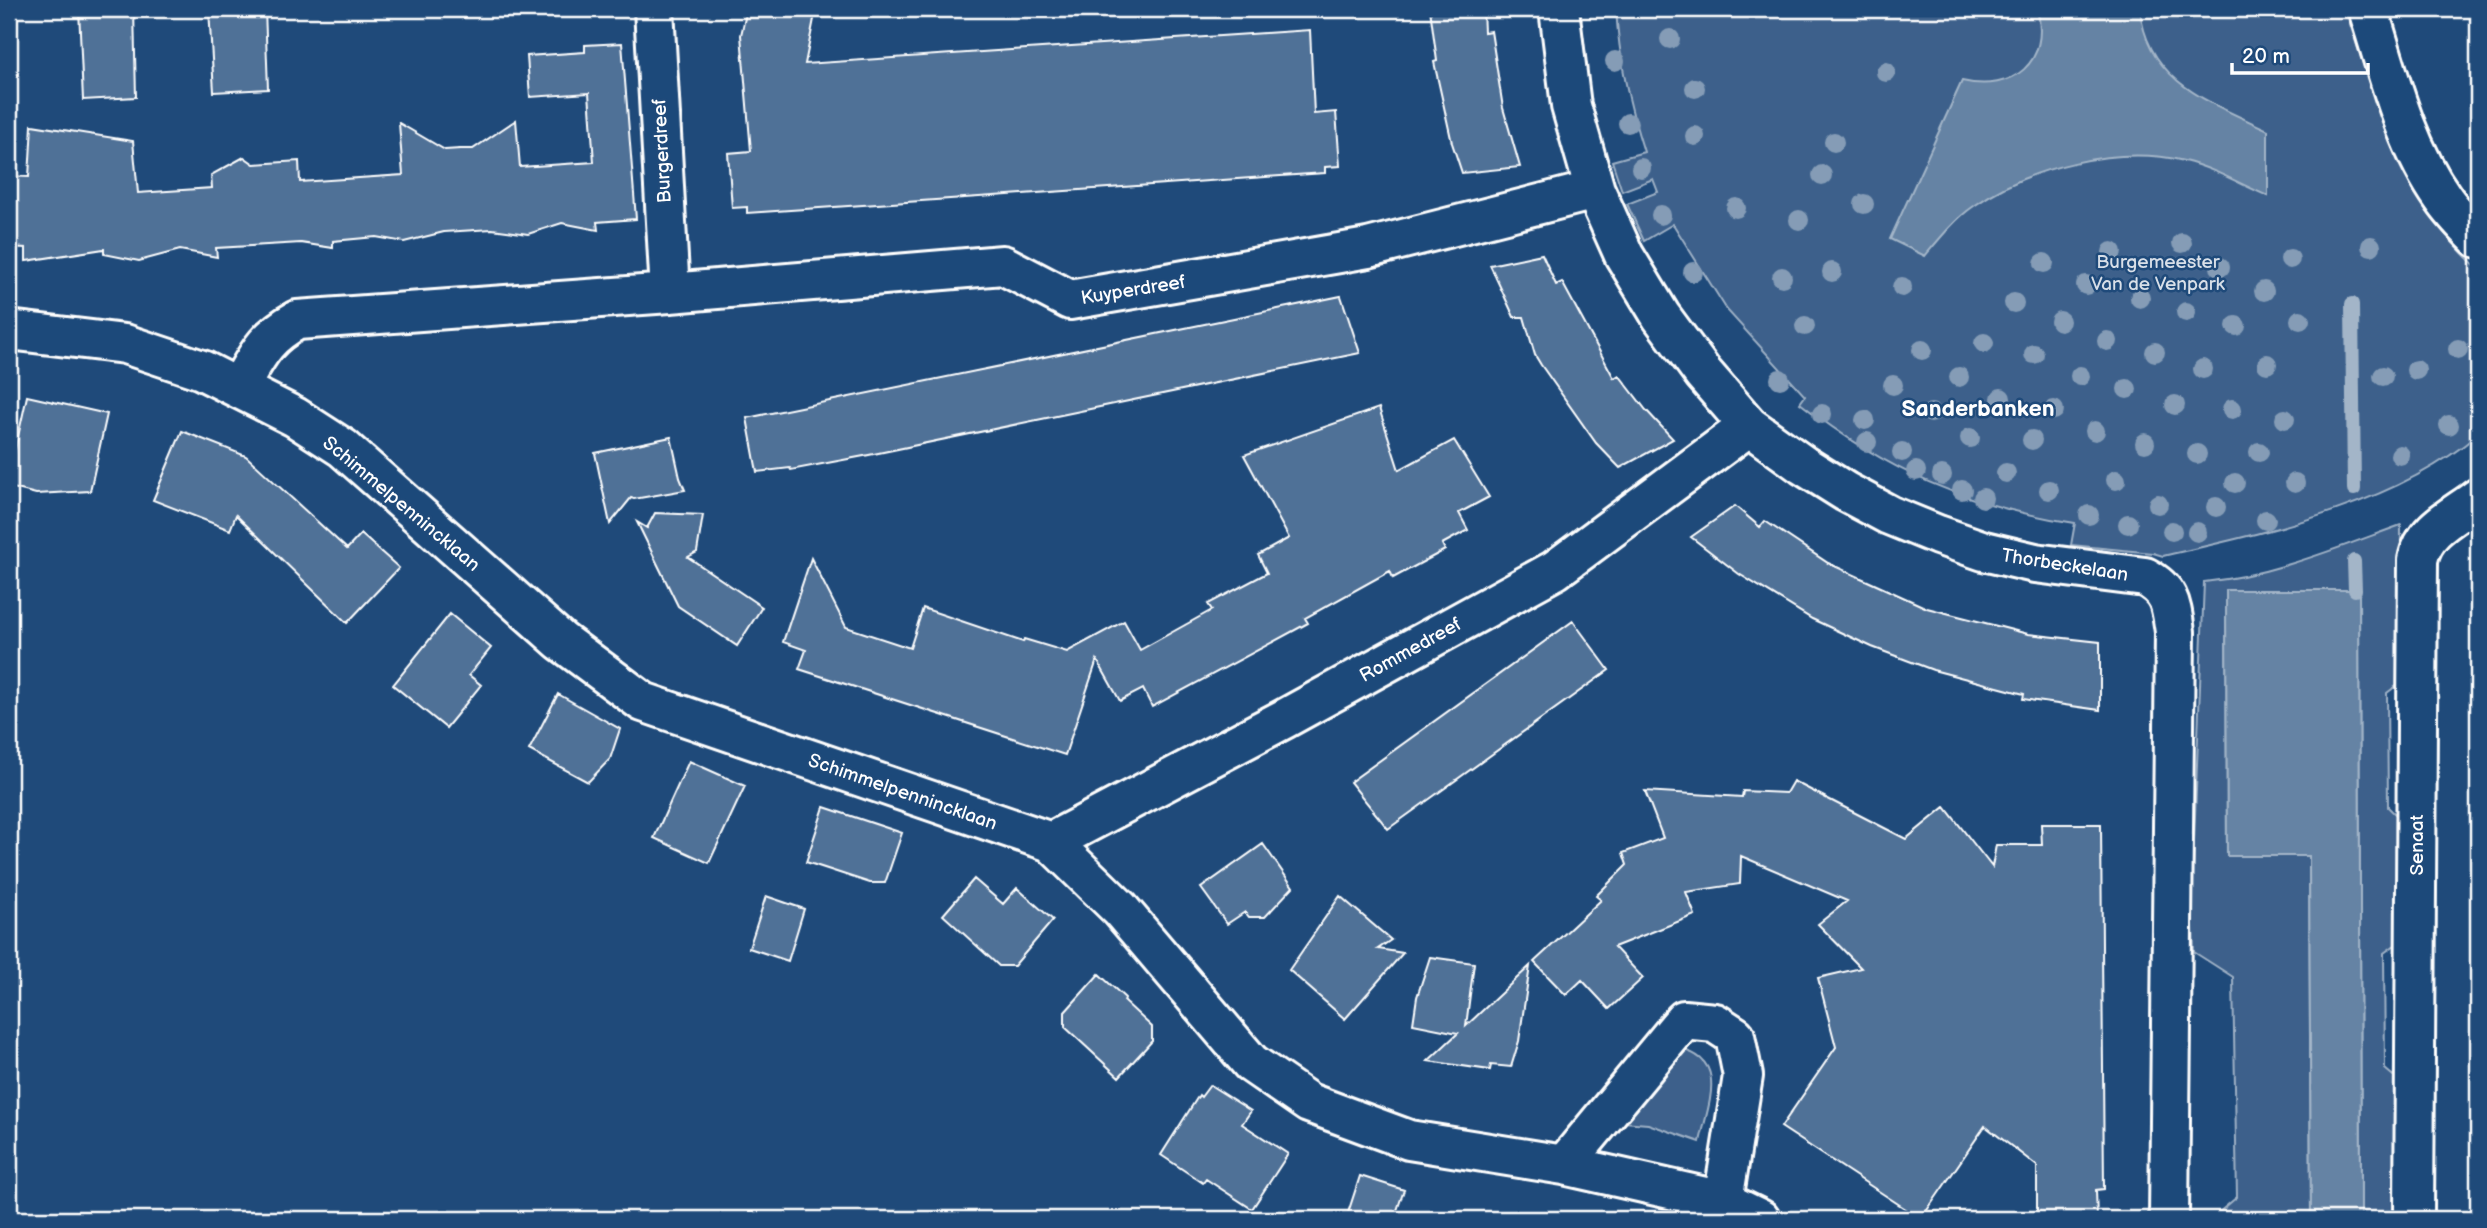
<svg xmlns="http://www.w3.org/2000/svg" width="2487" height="1228" font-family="'Balsamiq Sans',sans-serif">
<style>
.green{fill:#3c618b;stroke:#9eb0c5;stroke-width:2}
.water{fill:#6583a4;stroke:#a3b5c8;stroke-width:2}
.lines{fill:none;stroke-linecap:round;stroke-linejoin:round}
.stream{stroke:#a3b5c8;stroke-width:14}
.building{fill:#507197;stroke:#fff;stroke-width:2}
.minor-casing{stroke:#fff;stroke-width:44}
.major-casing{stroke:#fff;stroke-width:44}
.minor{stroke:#1f4a7a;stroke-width:38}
.major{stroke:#1f4a7a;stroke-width:38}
.tree{fill:#859cb6}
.labels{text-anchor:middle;stroke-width:5;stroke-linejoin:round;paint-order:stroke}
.street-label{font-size:19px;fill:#fff;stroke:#1f4a7a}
.park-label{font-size:19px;fill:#d8dfe8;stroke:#1f4a7a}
.quarter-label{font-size:23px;font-weight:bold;fill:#fff;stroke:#1f4a7a}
</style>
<rect width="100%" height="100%" fill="#1f4a7a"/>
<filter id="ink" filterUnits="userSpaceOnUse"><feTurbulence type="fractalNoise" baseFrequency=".0143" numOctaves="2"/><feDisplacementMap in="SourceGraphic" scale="14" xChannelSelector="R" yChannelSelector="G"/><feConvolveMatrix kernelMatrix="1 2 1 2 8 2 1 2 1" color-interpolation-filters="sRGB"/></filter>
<g filter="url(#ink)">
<path class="green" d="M1616 9H2345C2377 104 2399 199 2478 268V434C2396 505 2267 532 2163 556L2153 553 2071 545 2075 523C1966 506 1886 471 1800 403L1805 396 1727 310 1673 224 1644 241 1627 204 1658 192 1653 179 1622 191 1612 161 1644 152C1629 106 1619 57 1616 9Z
M2401 525 2400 683 2387 693 2388 807 2399 818V942L2384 953 2385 1069 2398 1080 2397 1219H2361L2359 590 2226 591 2227 856H2309L2311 1219H2211L2237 1197 2233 977 2194 952 2192 894 2204 582C2273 575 2337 548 2401 525Z
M1679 1049C1730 1059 1707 1107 1700 1142L1648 1124 1622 1122Z"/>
<path class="water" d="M2037 9H2140C2147 82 2211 103 2268 130V196C2240 184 2213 168 2184 161 2118 145 2028 167 1974 206 1955 219 1940 238 1925 256L1890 239 1962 81C2013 93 2051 62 2037 9Z
M2226 590H2359L2361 1219H2311L2309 856H2227Z"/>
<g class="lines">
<path class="stream" d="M2352 304 2354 489
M2354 561 2355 590"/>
</g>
<path class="building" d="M79 9H134L136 97 83 100Z
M209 9H265L268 89 214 92Z
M747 9H816L805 64 1310 30 1314 114 1336 112 1340 166 1325 167V173L747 213V207L732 208 728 153 751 151 741 35Z
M1430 9H1483L1484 32 1491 31 1503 108 1520 167 1462 173 1452 143 1434 62 1437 61Z
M622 43 636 219 597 222 598 230 562 223 528 234 492 229 444 232 404 242 376 237 333 241V248L301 243 216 248 217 257 180 250 139 261 104 254V249L26 261V248L9 247V176L29 177 32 125 133 141 138 193 212 188 211 175 244 157 254 164 299 161 300 182 403 175 399 123 445 150 460 149H473L516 120 520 167 594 162 589 93 530 97 527 56 585 52V45Z
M1542 254 1556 285 1562 282 1614 378 1619 375 1646 410 1673 439 1620 468 1596 443 1541 365 1535 355 1524 317H1514L1490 265Z
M1341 296 1360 353 864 456 791 470 790 468 757 472 747 418Z
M27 396 107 414 90 491 36 494 9 487V477Z
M1379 408 1399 470 1454 440 1489 497 1459 513 1468 530 1442 544 1445 550 1393 578 1390 571 1305 618 1308 623 1152 707 1143 689 1120 701 1097 660 1065 755 799 669 806 650 783 642 811 558 846 627 910 648 923 608 1023 642 1024 639 1067 652 1124 621 1140 650 1212 610 1208 604 1267 573 1258 555 1289 538 1244 455Z
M182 431 246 456 347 549 361 534 399 568 347 623 236 515 230 530 153 500Z
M671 437 680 478 685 490 634 499 631 498 610 524 595 453Z
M1735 506 1760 527 1765 521 1828 563 1927 608 2028 634 2100 642V710L2023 699 2024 694 1933 670 1872 647 1812 619 1739 574 1691 537Z
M655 513 703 515 697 552 688 557 762 607 737 646 678 606 637 522 647 528Z
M450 614 491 648 469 675 481 685 446 728 393 685Z
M1573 621 1609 670 1388 829 1350 782Z
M558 694 620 729 610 759 588 782 529 750Z
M689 761 745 786 709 863 654 838Z
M1793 781 1906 839 1945 807 1992 867 1996 845H2042L2041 824H2101L2104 1189 2096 1190 2097 1219H2037V1166L1985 1126 1921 1219 1781 1127 1836 1047 1818 978 1861 968 1818 924 1847 901 1741 856 1740 884 1686 892 1695 915 1614 947 1643 978 1609 1009 1582 980 1566 995 1534 962 1601 900 1596 896 1627 865 1623 853 1663 838 1645 791 1742 797 1743 791 1786 793Z
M824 807 902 833 885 883H870L806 862Z
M1263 844 1293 887 1265 917H1249L1245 912 1227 924 1201 888Z
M974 879 1003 904 1017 888 1053 920 1014 966H999L943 915Z
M766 896 804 909 788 961 749 948Z
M1340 896 1391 940 1378 949 1403 953 1345 1019 1289 970Z
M1430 957 1474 963 1466 1026 1530 966 1519 1041 1511 1067 1491 1065 1490 1070 1428 1061 1458 1033 1413 1024 1417 997Z
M1099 974 1125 998 1124 1001 1152 1027V1041L1119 1077 1065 1027V1012Z
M1210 1085 1251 1111 1242 1124 1288 1154 1252 1209 1206 1179 1203 1183 1161 1155 1199 1095 1201 1097Z
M1360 1176 1404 1190 1394 1219H1346Z"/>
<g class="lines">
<g class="minor-casing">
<path id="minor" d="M654 9 670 293
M1559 9 1571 106 1595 190 1624 255 1661 316 1703 373 1749 426 1803 465 1846 492 1889 515 1938 535 1984 551 2035 563 2145 577C2171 591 2171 605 2175 632L2169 1219
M9 330 125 344 202 370 295 417 343 448 561 641 643 702 1051 842 1120 909 1251 1063 1309 1103 1409 1140 1564 1165
M239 387C258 355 263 339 297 320L670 293 1003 265 1070 300 1368 248 1595 190
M1051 842 1284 719 1555 570 1749 426
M1723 1201 1743 1076 1735 1036 1715 1023 1684 1020 1564 1165 1723 1201 1760 1219
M2414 1219 2418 560C2424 528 2455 516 2478 498"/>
</g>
<g class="major-casing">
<path id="major" d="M2368 9C2388 72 2404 143 2443 198 2453 213 2466 226 2478 238"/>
</g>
<use href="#minor" class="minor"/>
<use href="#major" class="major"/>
</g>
<g class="tree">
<circle cx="1670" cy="39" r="10"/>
<circle cx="1615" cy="61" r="10"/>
<circle cx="1886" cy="72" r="10"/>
<circle cx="1695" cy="88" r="10"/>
<circle cx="1628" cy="123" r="10"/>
<circle cx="1695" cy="136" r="10"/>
<circle cx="1834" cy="142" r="10"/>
<circle cx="1641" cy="168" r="10"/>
<circle cx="1822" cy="175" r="10"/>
<circle cx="1864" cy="204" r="10"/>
<circle cx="1736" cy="208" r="10"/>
<circle cx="1661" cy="215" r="10"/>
<circle cx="1799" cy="220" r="10"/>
<circle cx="2182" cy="243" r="10"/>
<circle cx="2371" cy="246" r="10"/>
<circle cx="2112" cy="252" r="10"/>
<circle cx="2290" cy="259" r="10"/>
<circle cx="2044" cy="263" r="10"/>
<circle cx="2220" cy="267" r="10"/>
<circle cx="1693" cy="272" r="10"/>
<circle cx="1832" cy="272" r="10"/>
<circle cx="1782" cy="277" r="10"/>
<circle cx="2086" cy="285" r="10"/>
<circle cx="1902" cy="287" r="10"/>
<circle cx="2264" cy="291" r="10"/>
<circle cx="2140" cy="298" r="10"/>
<circle cx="2014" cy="303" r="10"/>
<circle cx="2186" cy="312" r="10"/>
<circle cx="2300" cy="320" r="10"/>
<circle cx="2060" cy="321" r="10"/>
<circle cx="1805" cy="326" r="10"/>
<circle cx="2236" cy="326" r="10"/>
<circle cx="2107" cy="341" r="10"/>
<circle cx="1984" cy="343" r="10"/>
<circle cx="2458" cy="349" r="10"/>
<circle cx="1922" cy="350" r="10"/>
<circle cx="2155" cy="352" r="10"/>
<circle cx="2034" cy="354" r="10"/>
<circle cx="2267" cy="364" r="10"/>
<circle cx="2203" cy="369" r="10"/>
<circle cx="2416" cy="370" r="10"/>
<circle cx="2080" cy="376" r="10"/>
<circle cx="2383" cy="376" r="10"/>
<circle cx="1959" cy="377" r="10"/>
<circle cx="1780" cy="379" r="10"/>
<circle cx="1893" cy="385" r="10"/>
<circle cx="2127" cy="389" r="10"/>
<circle cx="2001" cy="398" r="10"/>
<circle cx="2175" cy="405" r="10"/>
<circle cx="2232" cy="409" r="10"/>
<circle cx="2054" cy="410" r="10"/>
<circle cx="1931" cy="413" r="10"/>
<circle cx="1822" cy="414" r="10"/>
<circle cx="2285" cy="419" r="10"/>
<circle cx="1865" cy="420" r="10"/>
<circle cx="2449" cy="425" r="10"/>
<circle cx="2095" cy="431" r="10"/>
<circle cx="1970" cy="438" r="10"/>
<circle cx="2032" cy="440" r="10"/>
<circle cx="1867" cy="442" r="10"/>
<circle cx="2145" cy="443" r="10"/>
<circle cx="1902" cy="452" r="10"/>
<circle cx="2259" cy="452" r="10"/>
<circle cx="2197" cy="454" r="10"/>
<circle cx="2400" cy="455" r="10"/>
<circle cx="1916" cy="471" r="10"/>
<circle cx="2006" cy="473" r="10"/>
<circle cx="1942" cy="475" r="10"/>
<circle cx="2116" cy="480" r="10"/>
<circle cx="2235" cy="483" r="10"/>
<circle cx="2295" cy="483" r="10"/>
<circle cx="1962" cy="490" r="10"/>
<circle cx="2049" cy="490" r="10"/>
<circle cx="1983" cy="498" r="10"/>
<circle cx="2158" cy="504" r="10"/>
<circle cx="2216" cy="507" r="10"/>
<circle cx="2089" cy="515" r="10"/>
<circle cx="2266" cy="520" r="10"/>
<circle cx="2128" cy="524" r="10"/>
<circle cx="2172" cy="531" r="10"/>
<circle cx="2197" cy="532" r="10"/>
</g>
</g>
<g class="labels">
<g class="street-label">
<text transform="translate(661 151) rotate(-93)" y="7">Burgerdreef</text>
<text transform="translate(1133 289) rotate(-9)" y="7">Kuyperdreef</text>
<text transform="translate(402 503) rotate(40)" y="7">Schimmelpennincklaan</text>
<text transform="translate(2065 564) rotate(9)" y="7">Thorbeckelaan</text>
<text transform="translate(1410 649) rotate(-29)" y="7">Rommedreef</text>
<text transform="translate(903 791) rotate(19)" y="7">Schimmelpennincklaan</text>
<text transform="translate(2416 845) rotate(-90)" y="7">Senaat</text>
</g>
<g class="park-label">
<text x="2158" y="268">Burgemeester<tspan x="2158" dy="22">Van de Venpark</tspan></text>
</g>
<g class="quarter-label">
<text x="1978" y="416">Sanderbanken</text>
</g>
</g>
<rect width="2487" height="1228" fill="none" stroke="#1f4a7a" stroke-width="35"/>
<rect x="18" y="18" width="2452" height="1193" fill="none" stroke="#fff" stroke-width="2.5" filter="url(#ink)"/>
<path d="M2232 63v10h136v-10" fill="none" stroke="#ffffff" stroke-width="3.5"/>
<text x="2242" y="63" font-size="21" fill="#ffffff" stroke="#1f4a7a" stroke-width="5" paint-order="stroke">20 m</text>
</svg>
